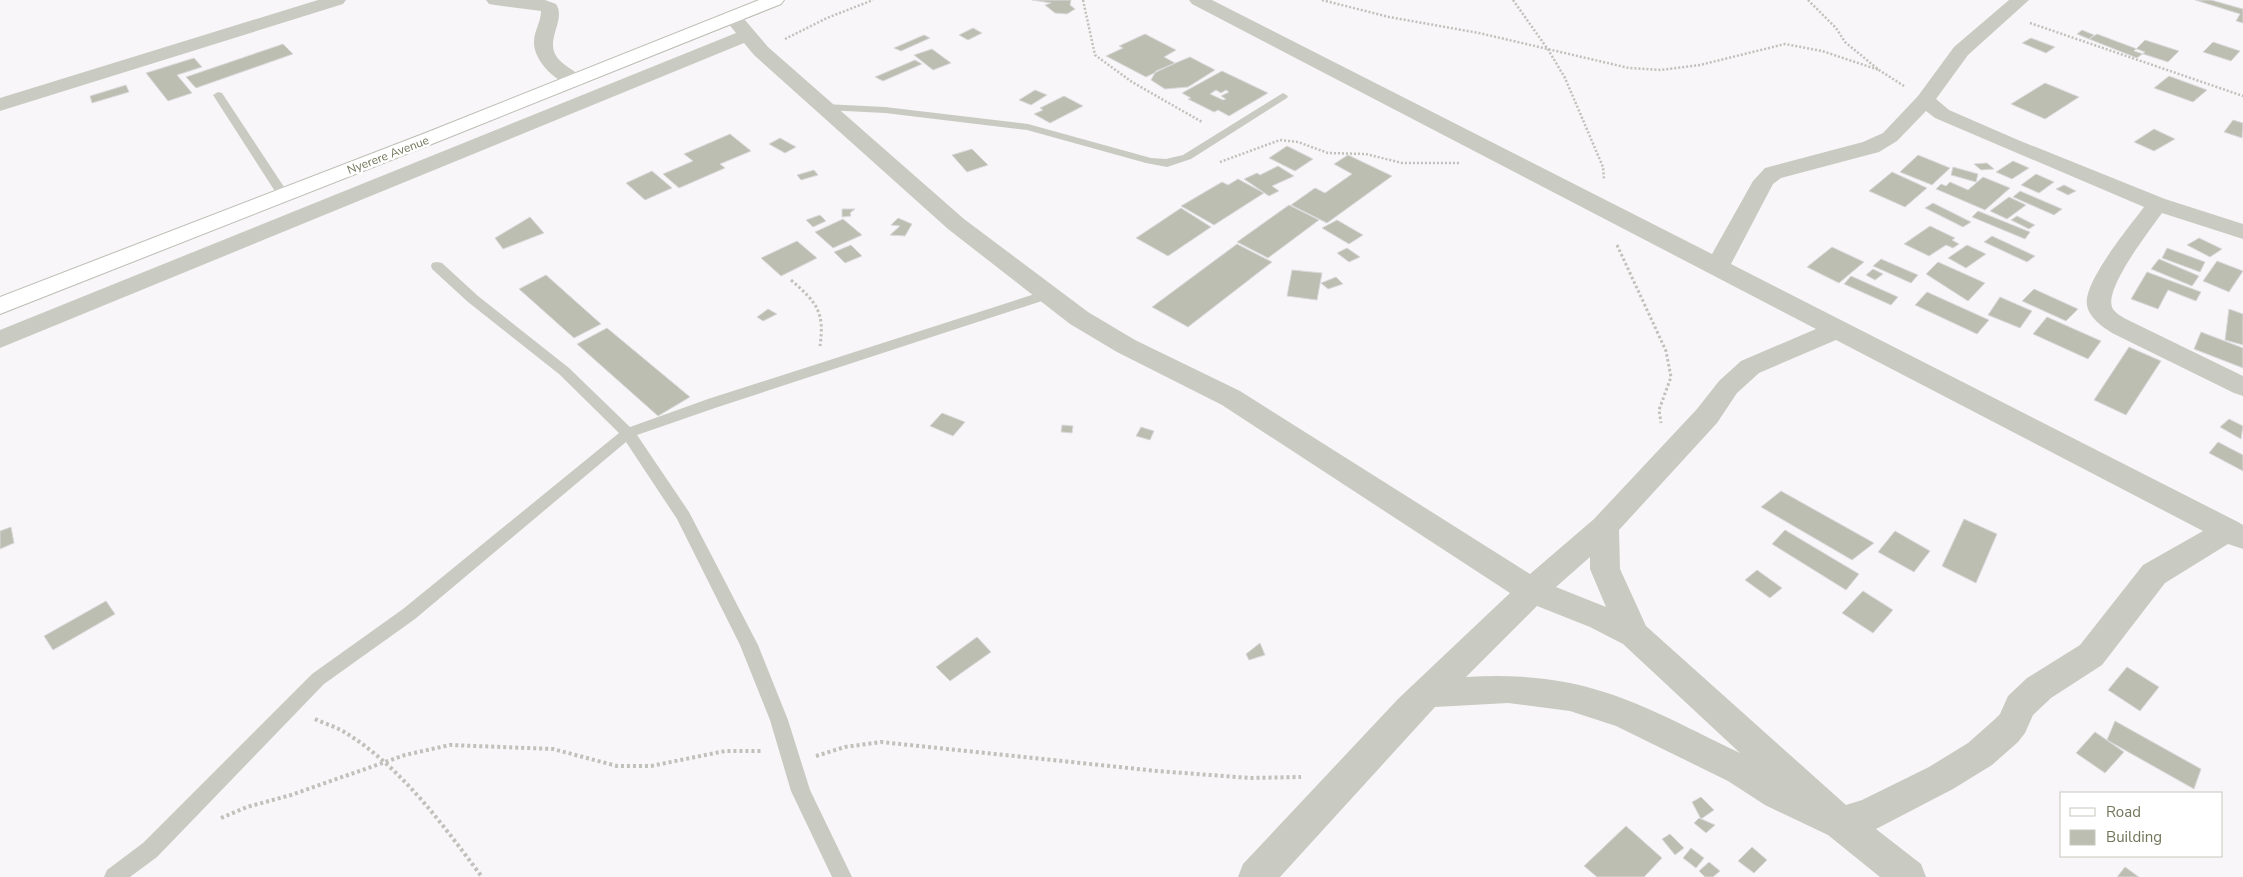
<svg xmlns="http://www.w3.org/2000/svg" width="2243" height="877" font-family="'Nunito Sans',sans-serif">
<style>
.building{fill:#bdbeb2;stroke:#dad9db;fill-rule:evenodd}
.lines{fill:none;stroke-linecap:round;stroke-linejoin:round}
.primary-casing{stroke:#bbbdb3;stroke-width:2}
.path-far2{stroke:#bfc1ba;stroke-width:2.5;stroke-dasharray:2 2;stroke-linecap:butt}
.path-far1{stroke:#bfc1ba;stroke-width:3;stroke-dasharray:2.5 2.5;stroke-linecap:butt}
.path{stroke:#bfc1ba;stroke-width:4;stroke-dasharray:3 3;stroke-linecap:butt}
.lane{fill:#c9cbc2;fill-rule:evenodd}
.street{fill:#c9cbc2;fill-rule:evenodd}
.primary{fill:#fff;fill-rule:evenodd}
.labels{text-anchor:middle;stroke-width:5;stroke-linejoin:round;paint-order:stroke}
.far-street-label{font-size:12px;fill:#70765a;stroke:#fff}
</style>
<rect width="100%" height="100%" fill="#f8f6f9"/>
<path class="building" d="M1032 0H1071L1070 5 1075 9 1067 14 1055 13 1045 5 1051 3Z
M2195 0H2211L2243 9V23L2236 21 2240 14Z
M973 28 982 33 968 40 959 35Z
M2082 30 2094 35 2089 39 2077 34Z
M1145 34 1176 50 1164 57 1175 63 1146 77 1106 56 1123 48 1119 46Z
M2097 34 2145 52 2137 58 2089 39Z
M924 35 930 38 901 51 894 48Z
M2031 38 2055 47 2046 53 2022 43Z
M2145 40 2179 51 2168 62 2134 51Z
M2213 42 2240 51 2231 61 2203 52Z
M283 44 293 54 196 88 186 77Z
M932 49 951 63 933 70 914 55Z
M1190 57 1215 70 1188 87 1165 89 1151 80 1156 71Z
M194 58 202 67 177 75 192 93 168 101 146 73Z
M915 60 922 64 883 81 875 77Z
M1222 71 1268 93 1229 116 1218 110 1214 112 1188 99 1191 98 1182 93ZM1216 90 1221 93 1226 90 1229 92 1221 96 1226 99 1223 100 1210 94Z
M2169 76 2207 90 2193 102 2154 88Z
M2045 83 2079 97 2045 119 2011 104Z
M126 85 129 92 92 103 90 96Z
M1035 90 1047 95 1031 105 1019 100Z
M1064 96 1083 106 1050 123 1034 114 1043 110 1040 108Z
M2233 120 2243 123 2242 138 2224 132Z
M2154 129 2175 139 2154 151 2134 142Z
M730 134 751 151 720 164 725 168 679 188 663 174 693 161 684 154Z
M780 138 796 147 785 153 769 144Z
M1287 146 1313 159 1295 171 1269 158Z
M972 149 988 165 967 172 952 155Z
M1348 155 1392 176 1327 223 1291 205 1315 188 1325 193 1352 174 1334 164Z
M1918 155 1950 168 1932 185 1900 172Z
M2013 161 2029 168 2012 179 1996 172Z
M1987 163 1994 169 1981 170 1974 164Z
M1278 166 1294 176 1272 186 1279 191 1269 196 1244 179 1257 173 1260 175Z
M1953 167 1978 174 1976 182 1951 175Z
M814 170 818 175 801 180 797 175Z
M652 171 672 188 645 200 626 183Z
M1892 172 1927 188 1905 207 1869 191Z
M2036 174 2054 182 2039 193 2021 185Z
M1983 177 2010 188 1985 210 1936 189 1941 184 1946 186 1950 182 1968 190Z
M1238 179 1264 193 1214 225 1181 206 1222 182 1228 185Z
M2064 185 2076 191 2068 195 2056 189Z
M2020 191 2062 209 2054 215 2013 197Z
M2009 197 2026 205 2007 219 1990 211Z
M1933 203 1971 222 1963 227 1925 208Z
M1289 205 1319 220 1268 258 1237 242Z
M1181 208 1211 227 1168 256 1136 238Z
M842 209H855L850 213 851 216 842 217Z
M1978 211 2030 232 2025 239 1972 217Z
M820 215 826 221 813 227 806 220Z
M2017 216 2035 225 2029 229 2011 220Z
M530 217 544 233 503 249 495 238Z
M898 218 912 224 905 236 890 235 900 226 891 225Z
M843 219 862 235 833 248 815 232Z
M1337 220 1363 235 1349 244 1322 228Z
M1930 226 1955 238 1952 240 1959 244 1953 248 1946 245 1929 256 1904 244Z
M1992 236 2035 256 2027 262 1984 242Z
M2199 238 2222 249 2210 257 2187 245Z
M797 241 817 258 781 276 761 258Z
M1237 244 1272 262 1188 327 1152 307Z
M851 245 862 256 845 263 834 252Z
M1967 245 1986 254 1966 268 1948 258Z
M1832 247 1864 262 1839 283 1807 267Z
M1347 248 1360 257 1349 262 1337 253Z
M2167 248 2205 262 2200 272 2162 258Z
M1881 259 1918 275 1911 283 1873 266Z
M2159 259 2199 276 2192 286 2151 269Z
M2217 261 2243 271 2229 292 2203 281Z
M1938 262 1985 283 1968 301 1926 274Z
M1873 269 1883 274 1875 280 1866 275Z
M1292 270 1322 273 1317 300 1287 296Z
M2147 272 2201 292 2196 301 2168 290 2158 309 2131 299Z
M546 275 601 324 574 338 519 289Z
M1851 276 1898 297 1891 305 1844 284Z
M1336 277 1343 284 1328 289 1321 283Z
M2034 289 2078 309 2066 321 2022 301Z
M1927 292 1989 320 1977 334 1915 305Z
M2000 297 2032 311 2020 328 1988 315Z
M768 309 777 314 763 321 757 317Z
M2229 309 2243 314V345L2225 340Z
M2047 317 2101 341 2088 359 2033 334Z
M607 328 690 397 658 416 577 344Z
M2201 332 2243 348V368L2194 349Z
M2129 347 2161 361 2126 415 2094 400Z
M942 413 965 422 953 436 930 426Z
M2229 419 2243 426 2241 439 2220 427Z
M1062 425 1073 426 1072 433 1061 432Z
M1141 427 1154 431 1150 440 1136 436Z
M2218 442 2243 455V471L2209 453Z
M1781 491 1874 543 1852 560 1761 507Z
M1964 519 1997 534 1976 583 1942 566Z
M11 527 14 543 0 549V531Z
M1785 530 1859 574 1846 590 1772 544Z
M1895 531 1930 551 1914 572 1878 552Z
M1757 570 1782 588 1770 598 1745 580Z
M1863 591 1893 610 1873 633 1842 613Z
M106 601 115 614 53 650 44 636Z
M977 637 991 652 950 681 936 667Z
M1260 643 1265 655 1249 660 1246 654Z
M2127 667 2159 687 2140 711 2108 690Z
M2115 721 2201 769 2194 789 2107 740Z
M2095 732 2124 752 2105 773 2076 753Z
M1701 797 1714 810 1701 819 1692 802Z
M1699 818 1715 825 1706 833 1694 823Z
M1626 826 1662 858 1644 877H1597L1584 866Z
M1670 834 1684 848 1675 855 1662 839Z
M1752 847 1767 860 1754 873 1738 861Z
M1691 848 1704 858 1696 868 1683 858Z
M1709 862 1720 871 1713 877H1705L1699 871Z
M2125 867 2139 877H2117Z"/>
<g class="lines">
<g class="primary-casing">
<path id="primary" d="M759 0H784L781 4 442 140 0 314V297L428 132Z"/>
</g>
<path class="path-far2" d="M1083 0 1095 55 1132 82 1202 122
M1322 0 1389 17 1479 33 1629 68 1661 70 1700 65 1785 44 1822 51 1879 70
M1513 0 1549 51 1565 78 1603 167 1604 180
M1808 0 1836 28 1845 42 1879 70 1904 86
M2030 23 2243 96
M785 39 827 18 873 0
M1220 162 1280 140 1298 142 1328 153 1366 154 1402 163H1459"/>
<path class="path-far1" d="M1617 245 1666 351 1671 377 1659 410 1661 423
M791 280C816 302 825 311 820 346"/>
<path class="path" d="M315 719C325 724 337 727 346 733 402 768 443 825 482 877
M816 756 845 747 881 742 1157 771 1250 778 1301 777
M221 818 247 807 291 795 405 755 450 745 553 749 617 766H651L725 751H762"/>
<path class="lane" d="M218 92 222 93 290 196 288 199 284 200 278 196 213 95Z
M1283 93 1288 96 1287 98 1191 159 1167 167 1146 163 1027 130 885 113 825 110 819 107 825 104 885 107 1028 124 1151 158 1166 159 1183 155Z
M437 262 442 263 478 296 569 368 630 427 708 399 1041 292H1051L1053 295 1051 298 718 407 637 435 689 512 758 645 788 720 810 790 852 877H832L791 791 770 720 740 645 677 519 626 442 415 619 324 684 157 857 130 877H104L107 870 143 843 312 674 403 609 619 433 559 374 468 302 432 269 431 266 432 263Z"/>
<path class="street" d="M318 0H346L343 4 0 111V98Z
M486 0H545L556 4C566 19 547 37 555 54 561 66 577 70 585 81L582 85C562 90 533 62 534 42 534 31 541 22 541 11L495 5 489 4Z
M1189 0H1212L1712 254 1753 181 1765 168 1863 142 1883 133 1918 96 1954 47 2009 0H2029L1968 55 1936 99 1949 110 2018 140 2165 199 2243 224V239L2162 213C2150 230 2105 287 2112 307 2114 313 2124 318 2130 321L2243 376V396L2234 393 2112 333C2103 327 2089 318 2087 305 2083 282 2130 226 2144 207L1935 118 1926 111 1897 141 1879 152 1781 178 1773 184 1731 264 2238 522 2243 525V549L2228 544 2165 583 2102 665 2051 698 2033 715 2025 733 2018 742 1992 765 1953 789 1876 829 1921 864 1926 877H1880L1828 835 1765 805 1728 781 1616 726 1570 711 1508 703 1435 707 1280 877H1238L1243 864 1398 699 1510 593 1222 405 1117 352 1070 324 948 229 754 55 744 43 0 348V330L736 33 723 17 725 13 732 11 739 13 768 47 964 219 1088 312 1135 340 1240 391 1530 574 1594 519 1697 409 1719 381 1741 361 1816 329 1192 4ZM1836 340 2203 531 2143 565 2080 645 2027 678 2008 696 2000 714 1994 720 1968 743 1929 767 1862 800 1846 805 1646 626 1620 569 1619 530 1717 423 1737 393 1759 373ZM1590 557V569L1606 607 1556 587ZM1537 606 1590 627 1623 644 1740 753C1685 727 1630 695 1570 683 1536 676 1501 675 1466 677Z"/>
<use href="#primary" class="primary"/>
</g>
<g class="labels">
<g class="far-street-label">
<text transform="translate(388 155) rotate(-21)" y="4">Nyerere Avenue</text>
</g>
</g>
<rect x="2060" y="792" width="162" height="65" fill="#ffffff" stroke="#c6c8bd"/>
<rect x="2070" y="808" width="25" height="8" fill="#ffffff" stroke="#c6c8bd"/>
<text x="2106" y="817" font-size="15" fill="#70765a">Road</text>
<rect x="2070" y="830" width="25" height="15" fill="#bdbeb2" stroke="#c6c8bd"/>
<text x="2106" y="842" font-size="15" fill="#70765a">Building</text>
</svg>
